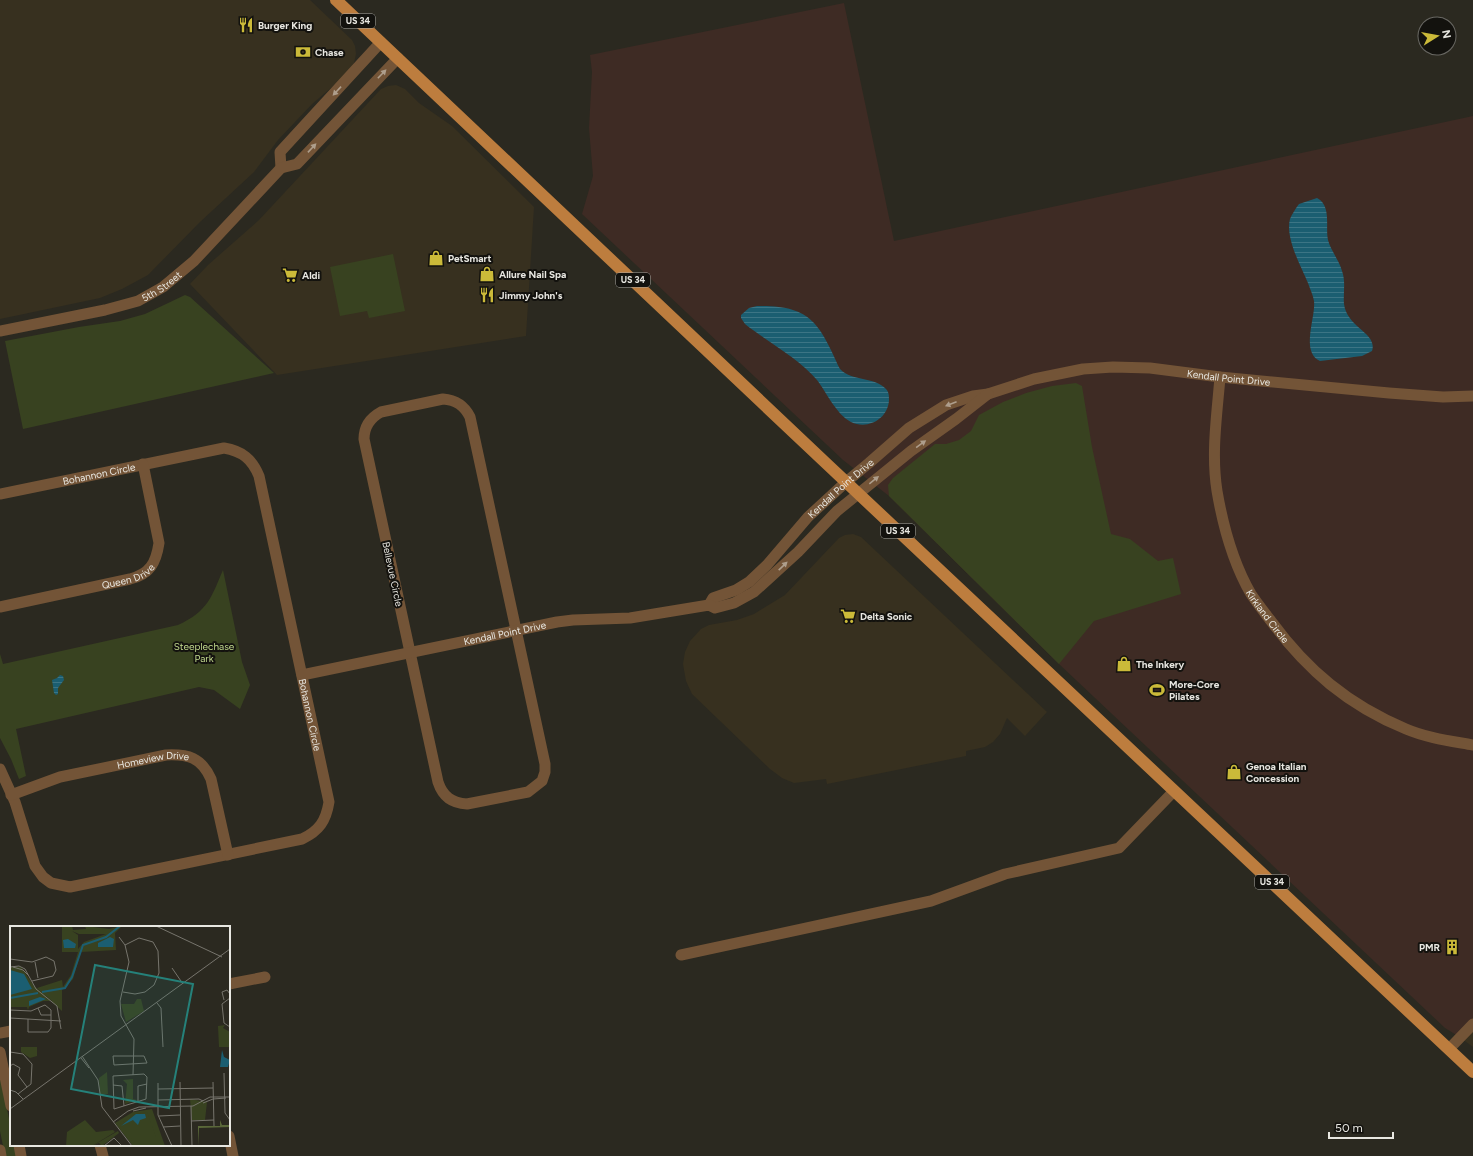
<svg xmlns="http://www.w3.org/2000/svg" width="1473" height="1156" font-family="Figtree,sans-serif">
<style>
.commercial{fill:#37301f}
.industrial{fill:#3e2b24}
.green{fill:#384220}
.water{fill:url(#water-rules)}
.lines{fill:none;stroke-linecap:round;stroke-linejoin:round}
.minor{stroke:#735437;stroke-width:11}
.major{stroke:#bd7d3e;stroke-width:12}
.oneway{fill:#ae9e8c}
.labels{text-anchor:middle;stroke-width:4;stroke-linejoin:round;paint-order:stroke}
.shield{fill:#13120e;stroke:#a8a7a2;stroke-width:1}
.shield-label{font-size:9px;font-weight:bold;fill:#e8e7e1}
.poi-label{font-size:10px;font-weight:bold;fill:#e8e7e1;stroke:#13120e;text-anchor:start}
.street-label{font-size:10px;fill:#e8e7e1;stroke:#13120e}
.park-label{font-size:10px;fill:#c2d98e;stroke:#13120e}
.inset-river{fill:none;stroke:#1b5e71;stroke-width:2}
.inset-road{fill:none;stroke:#77756d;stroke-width:1}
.view{fill:#25817a;fill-opacity:0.15;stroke:#25817a;stroke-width:2}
.inset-edge{fill:none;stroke:#e8e7e1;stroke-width:2}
</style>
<defs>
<pattern id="water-rules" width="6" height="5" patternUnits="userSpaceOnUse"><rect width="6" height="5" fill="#1b5e71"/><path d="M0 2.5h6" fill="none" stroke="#3c7585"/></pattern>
</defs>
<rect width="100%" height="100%" fill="#2b2920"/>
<path class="commercial" d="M0 0H310L352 40 355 46 356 54 354 63 349 71 338 82 312 104 278 140 254 172 200 222 148 275 122 289 100 298 0 319Z
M396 85 405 89 419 103 452 126 534 207 526 336 277 375 190 284 208 265 259 220 381 89 388 86Z
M853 534 861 537 1047 712 1025 736 1007 718 1000 734 993 742 985 747 966 751V756L827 784 826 779 794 783 782 778 770 769 692 694 686 681 683 664 685 652 690 641 701 629 709 625 737 620 754 614 785 595 839 538 845 535Z
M1473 1020V1047L1458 1036Z"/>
<path class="industrial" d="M844 3 894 241 1473 116V1020L1458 1036 1445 1028 1059 664 889 496 843 460 582 214 593 176 589 128 592 72 590 55Z"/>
<path class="green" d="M393 254 405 311 369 318 367 311 340 316 330 267Z
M185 295 190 297 274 373 23 429 5 341 79 327 120 321 145 314Z
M1076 383 1082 386 1092 447 1111 534 1130 539 1158 561 1173 558 1181 594 1094 621 1059 664 889 496 888 485 893 478 935 444H946L959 440 971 431 979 415 1003 402 1026 393 1052 386Z
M223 570 242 662 250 685 240 709 214 690 199 687 16 729 26 776 19 779 11 759 0 738V654L3 664 178 625C208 611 211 598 223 570Z
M0 1076 11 1128V1145H15L17 1156H5L0 1131Z"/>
<path class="water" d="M1317 198C1332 206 1325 227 1328 240 1331 251 1339 260 1342 271 1346 282 1343 293 1344 304 1347 328 1378 333 1372 351L1362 356 1320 361C1300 352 1316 317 1314 301 1313 295 1310 289 1308 283 1301 266 1285 238 1290 219 1292 214 1296 208 1299 204Z
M757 306C811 305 819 323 840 369 852 382 874 376 886 389 889 392 889 396 889 400 888 419 868 430 851 422 836 414 827 393 817 380 800 359 766 341 745 324L741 318V315L749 308Z
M60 675 63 676 64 680 58 688V694L56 695 54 693 52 680 57 678Z"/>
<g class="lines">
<g class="minor">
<path d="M281 168 280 152 381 42"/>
<path id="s1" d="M0 331 105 310 138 301 163 287 194 261 281 168 297 164 398 58"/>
<path id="s2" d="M1220 377C1217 415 1211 453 1217 491 1223 526 1233 563 1251 594 1257 603 1264 612 1271 621 1307 670 1348 705 1406 729 1427 738 1451 741 1473 745"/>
<path d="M443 399C456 400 464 405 470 417L545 764V772L542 781 528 792 467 804C452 803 443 797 438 782L364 439C364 427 370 418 381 412Z"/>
<path id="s3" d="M0 494 224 448C242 451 252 459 259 476L329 802C326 821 319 831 302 839L70 887 51 883 43 877 35 866 15 802 0 769"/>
<path id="s4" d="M709 605 713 598 736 590 749 582 767 565 808 517 846 482 869 463 909 428 946 405 973 396 988 394 1034 379 1083 369 1113 367 1150 368 1220 377 1389 393 1443 397 1473 396"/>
<path id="s5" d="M0 607 130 579C150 574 156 563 159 543L143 464"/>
<path id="s6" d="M302 675 557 622 573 620 630 618 709 605 715 608 734 603 754 592 798 552 837 511 911 451 956 419 988 394"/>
<path id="s7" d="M11 795 60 777 166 755C188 754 201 757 211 779L228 855"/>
<path d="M681 955 931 901 1005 874 1119 848 1174 791"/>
<path d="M229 984 265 977"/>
<path d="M0 1033 11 1031"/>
<path d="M1449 1049 1473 1024"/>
<path d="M0 1052 11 1106"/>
<path d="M229 1136 233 1156"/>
<path d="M19 1145 21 1156"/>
<path d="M100 1145 103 1156"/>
<path d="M0 1150 1 1156"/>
</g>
<path class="major" d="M336 0 829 466 1473 1072"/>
</g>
<defs><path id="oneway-solid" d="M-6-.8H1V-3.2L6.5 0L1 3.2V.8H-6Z"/></defs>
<g class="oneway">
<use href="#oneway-solid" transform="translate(382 74) rotate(-46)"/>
<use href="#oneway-solid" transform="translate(337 91) rotate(133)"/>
<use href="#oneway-solid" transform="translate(312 148) rotate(-47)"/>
<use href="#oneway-solid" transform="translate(951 404) rotate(159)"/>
<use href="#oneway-solid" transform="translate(921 444) rotate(-36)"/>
<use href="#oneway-solid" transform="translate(874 480) rotate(-39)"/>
<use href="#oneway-solid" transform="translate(783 566) rotate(-44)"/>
</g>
<defs>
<g id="restaurant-bare" transform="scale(1.2)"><path d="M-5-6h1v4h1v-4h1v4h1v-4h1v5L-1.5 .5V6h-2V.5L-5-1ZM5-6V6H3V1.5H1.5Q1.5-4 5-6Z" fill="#cbba39" stroke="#13120e" stroke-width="2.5" paint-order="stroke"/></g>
<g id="bank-bare" transform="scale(1.2)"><path d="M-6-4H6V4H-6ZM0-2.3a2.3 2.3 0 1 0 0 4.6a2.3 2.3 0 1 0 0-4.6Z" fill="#cbba39" stroke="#13120e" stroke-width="2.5" paint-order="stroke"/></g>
<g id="shop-bare" transform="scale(1.2)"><path d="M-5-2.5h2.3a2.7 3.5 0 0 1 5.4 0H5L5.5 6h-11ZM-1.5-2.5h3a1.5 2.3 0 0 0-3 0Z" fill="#cbba39" stroke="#13120e" stroke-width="2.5" paint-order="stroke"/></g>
<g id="supermarket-bare" transform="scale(1.2)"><path d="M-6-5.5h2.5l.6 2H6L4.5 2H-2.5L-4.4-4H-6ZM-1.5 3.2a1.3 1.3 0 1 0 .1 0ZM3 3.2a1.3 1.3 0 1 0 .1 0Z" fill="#cbba39" stroke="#13120e" stroke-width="2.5" paint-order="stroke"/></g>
<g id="stadium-bare" transform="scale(1.2)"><path d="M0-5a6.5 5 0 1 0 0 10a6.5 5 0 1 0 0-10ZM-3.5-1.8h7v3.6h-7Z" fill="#cbba39" stroke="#13120e" stroke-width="2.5" paint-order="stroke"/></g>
<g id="building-bare" transform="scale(1.2)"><path d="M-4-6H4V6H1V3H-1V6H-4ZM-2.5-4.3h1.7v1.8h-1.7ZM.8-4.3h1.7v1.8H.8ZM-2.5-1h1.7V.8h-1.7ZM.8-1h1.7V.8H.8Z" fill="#cbba39" stroke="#13120e" stroke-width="2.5" paint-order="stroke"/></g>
</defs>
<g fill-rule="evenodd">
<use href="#restaurant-bare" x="246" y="25"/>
<use href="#bank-bare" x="303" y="52"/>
<use href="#shop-bare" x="436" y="258"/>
<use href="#shop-bare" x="487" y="274"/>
<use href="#supermarket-bare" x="290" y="275"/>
<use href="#restaurant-bare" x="487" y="295"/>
<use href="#supermarket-bare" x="848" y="616"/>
<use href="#shop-bare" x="1124" y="664"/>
<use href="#stadium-bare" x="1157" y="690"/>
<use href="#shop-bare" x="1234" y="772"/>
<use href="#building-bare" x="1452" y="947"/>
</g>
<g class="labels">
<g class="shield">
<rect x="341" y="14" width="34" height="14" rx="3"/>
<rect x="616" y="273" width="34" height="14" rx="3"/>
<rect x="881" y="524" width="34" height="14" rx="3"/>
<rect x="1255" y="875" width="34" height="14" rx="3"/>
</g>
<g class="shield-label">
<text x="358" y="24">US 34</text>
<text x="633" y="283">US 34</text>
<text x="898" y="534">US 34</text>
<text x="1272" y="885">US 34</text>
</g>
<g class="poi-label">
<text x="258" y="29">Burger King</text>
<text x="315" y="56">Chase</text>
<text x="448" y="262">PetSmart</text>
<text x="499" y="278">Allure Nail Spa</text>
<text x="302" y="279">Aldi</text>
<text x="499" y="299">Jimmy John's</text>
<text x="860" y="620">Delta Sonic</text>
<text x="1136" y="668">The Inkery</text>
<text x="1169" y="688">More-Core<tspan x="1169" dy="12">Pilates</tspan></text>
<text x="1246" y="770">Genoa Italian<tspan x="1246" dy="12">Concession</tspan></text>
<text x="1440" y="951" text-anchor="end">PMR</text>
</g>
<g class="street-label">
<text dy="4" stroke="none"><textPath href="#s1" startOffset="169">5th Street</textPath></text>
<text dy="4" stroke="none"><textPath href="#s4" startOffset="602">Kendall Point Drive</textPath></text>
<text dy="4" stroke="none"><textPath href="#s3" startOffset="101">Bohannon Circle</textPath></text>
<text dy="4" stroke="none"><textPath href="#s4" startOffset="179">Kendall Point Drive</textPath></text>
<text dy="4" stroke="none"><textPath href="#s5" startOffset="132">Queen Drive</textPath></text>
<text transform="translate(393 574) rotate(78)" y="4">Bellevue Circle</text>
<text dy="4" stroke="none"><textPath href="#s2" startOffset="251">Kirkland Circle</textPath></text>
<text dy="4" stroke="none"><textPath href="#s6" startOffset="207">Kendall Point Drive</textPath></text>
<text dy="4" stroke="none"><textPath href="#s3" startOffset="520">Bohannon Circle</textPath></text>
<text dy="4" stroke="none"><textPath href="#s7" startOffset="147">Homeview Drive</textPath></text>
</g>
<g class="park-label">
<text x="204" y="650">Steeplechase<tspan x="204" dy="12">Park</tspan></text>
</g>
</g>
<g transform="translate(10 926)">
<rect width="220" height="220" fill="#2b2920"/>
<path d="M52 0H62L63 4 76 3 75 0 99 3 112 0 105 7 106 24 71 26 63 53 52 64V85L27 62 52 54 53 61 61 49 68 26H52ZM62 5 69 8H96L74 16 68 23V9ZM0 41H11L24 60 42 75H33L19 81 18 84 17 81H0ZM127 73H131L134 85 116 96 111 78H124ZM215 99 213 102 220 106V121H209L208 100ZM11 121H27V130L20 132 11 126ZM97 146 98 168H90L89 152ZM123 153V173L127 174 115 178 117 158 113 154ZM180 173 197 176 195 194H182ZM142 183 155 220H123L105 197 123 186ZM108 205 109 207 92 220 89 217 82 220Z" fill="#384220" fill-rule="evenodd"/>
<path d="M210 194 212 199H220V201L189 202 188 220V200H210Z" fill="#5a6839"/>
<path d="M137 186 146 211 135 220H127L110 197 124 188ZM75 194 86 206 103 204 105 206 82 220H56L57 206Z" fill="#384220"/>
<path d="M100 11 104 13 103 21H88V17ZM58 13 66 18 65 22H54L53 14ZM0 44 14 48 22 63 0 69ZM30 71 36 73 19 80V75ZM212 124 214 131 220 134 218 141H210ZM126 188H135L136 192 130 194 128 199 123 194 111 200Z" fill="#1b5e71"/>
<path class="inset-river" d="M32 66 55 62 62 51 73 19 96 11 110 0M0 72 28 67"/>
<path class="inset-road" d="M146 0 212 31M109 11 115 19 119 36 110 75 111 90 124 113M0 33 22 36 36 31 44 35 46 44 43 50 22 55M25 36 28 52M0 41 9 40 15 43 26 63 47 80 51 103M3 41 13 44 19 50M162 42 173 58M113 66 125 68 135 66 144 59 149 47 148 25 143 16 129 12 115 19M220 72 212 78 214 97 220 101M214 74 212 66 217 64 220 68M147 77 151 82 153 121M28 82 31 89H41M0 84 21 85 35 79 41 84V102L38 106H18V93M0 92 51 95M0 126 13 128 22 138 21 158 8 168M72 130 88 154 92 181 122 220M103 130H134L137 137 104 139ZM71 132 79 142M0 140 3 138 10 142 8 149 17 161M214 147 215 187 220 194M134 148 137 151 136 173 104 183 103 150ZM123 149 124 113M170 156 171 220M203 156 204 200M148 157V189L162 220M103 159 112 160 114 180M148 163 203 162M0 164 6 166 13 173M148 174 189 173 193 175M128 175V160L137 158M193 177 203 173 216 172M181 180 182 220M0 183 220 23M123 185 136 182M149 190 170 189M181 195 204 194M103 196 118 185 129 181 183 180 200 171H220M153 201 170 200M94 220 104 212 112 220"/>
<path class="view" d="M85 39 183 58 159 182 61 163Z"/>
<rect width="220" height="220" class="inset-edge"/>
</g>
<g transform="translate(1437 36) rotate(79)"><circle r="19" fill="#13120e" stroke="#686762"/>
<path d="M0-3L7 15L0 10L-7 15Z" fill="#cbba39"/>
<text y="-6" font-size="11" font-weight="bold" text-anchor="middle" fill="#e8e7e1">N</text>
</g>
<path d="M1329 1132v6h64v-6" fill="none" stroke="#e8e7e1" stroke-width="2"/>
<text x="1335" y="1132" font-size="12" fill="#e8e7e1" stroke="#13120e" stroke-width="3" paint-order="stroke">50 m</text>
</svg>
